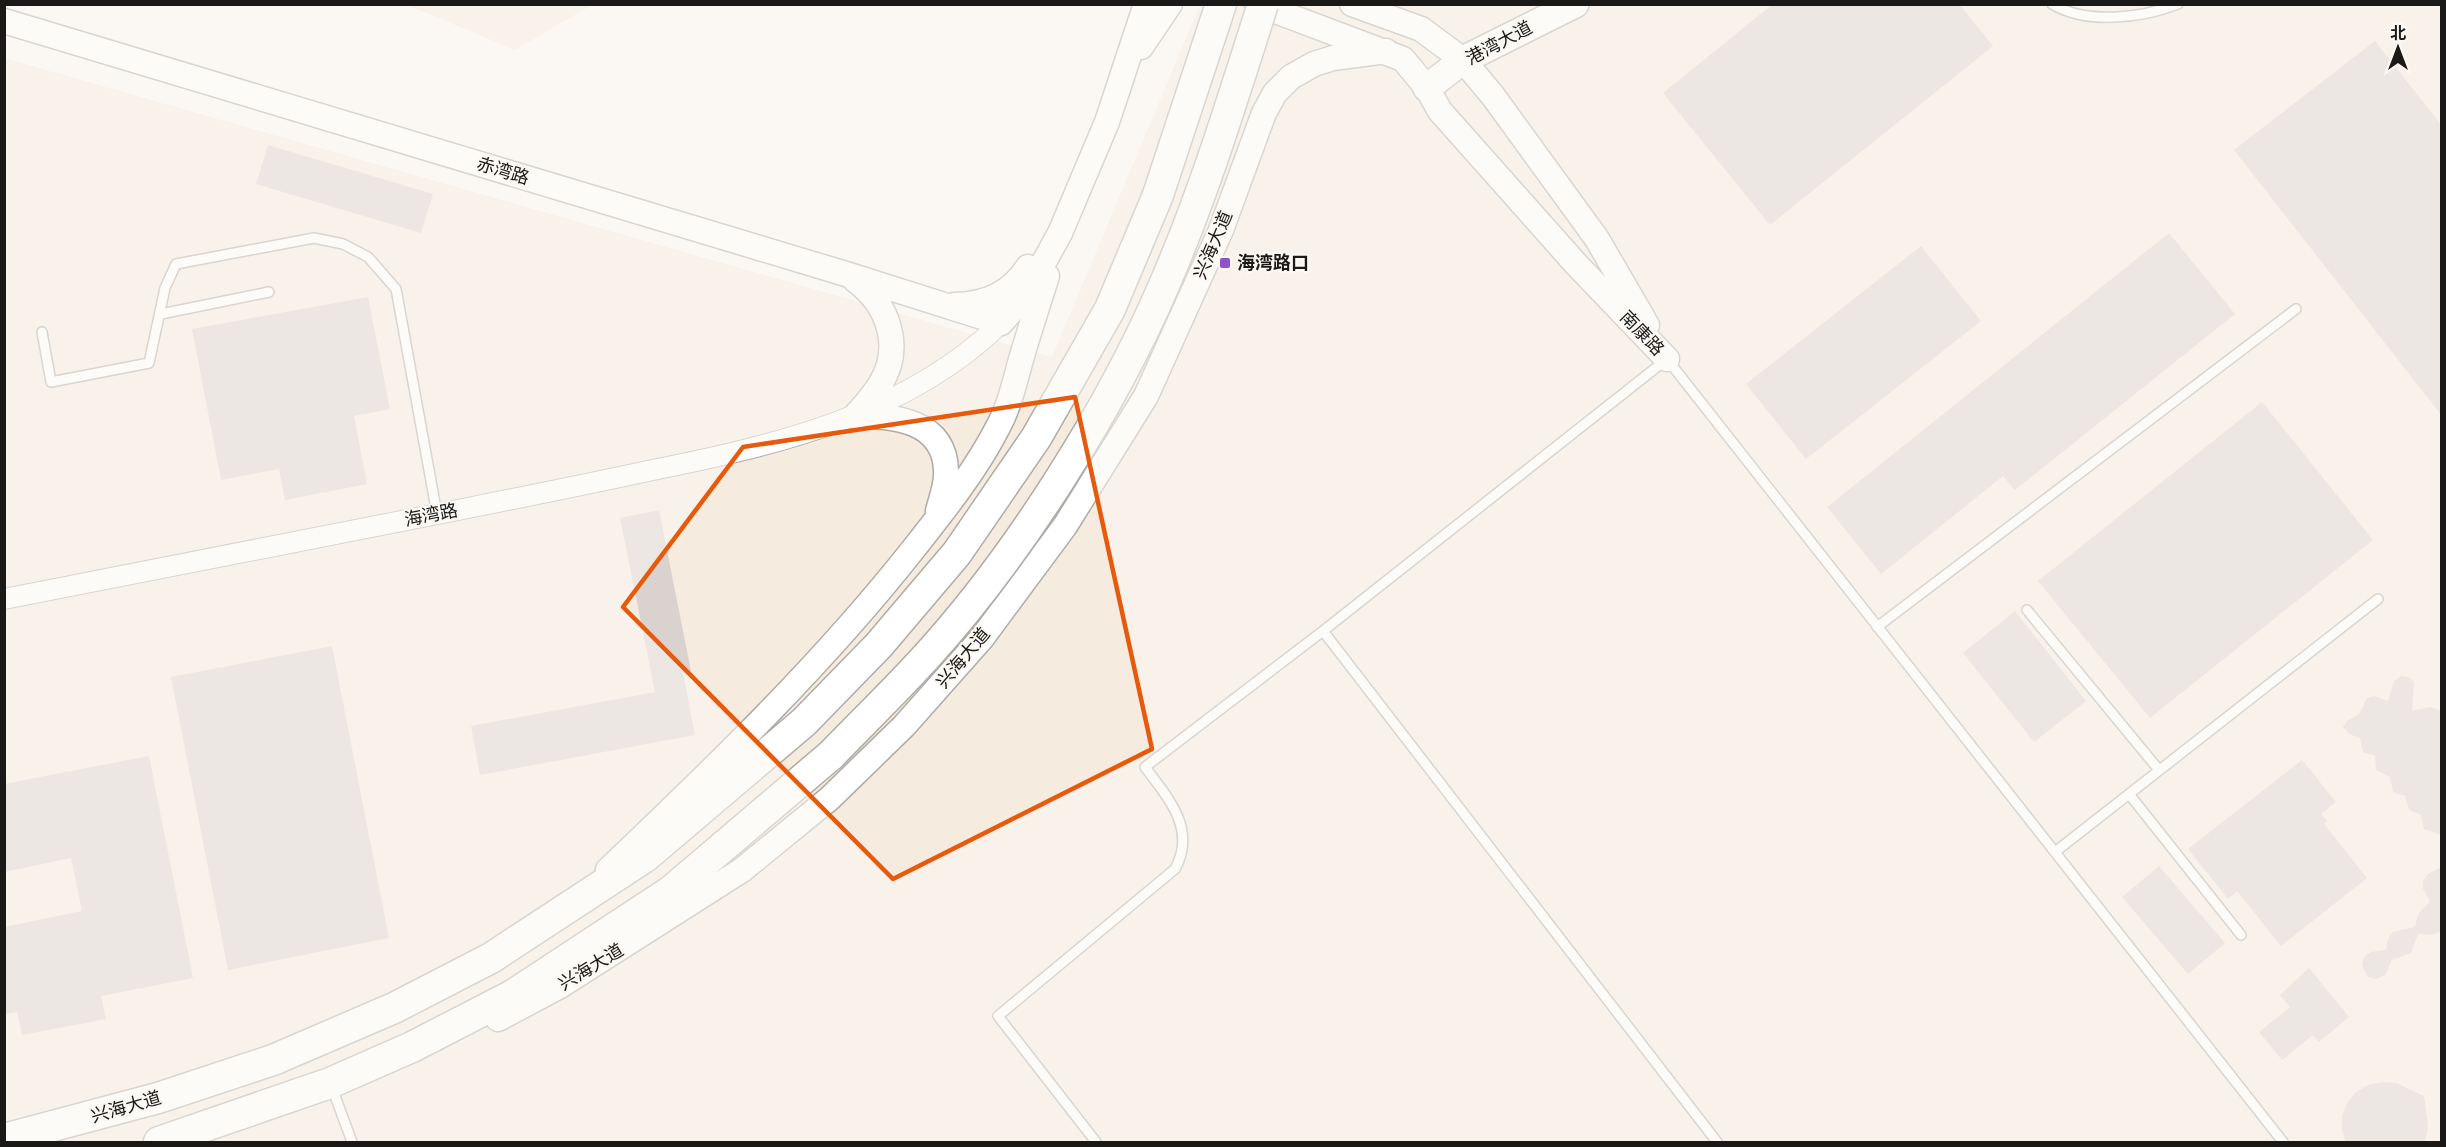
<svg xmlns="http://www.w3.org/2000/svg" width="2446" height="1147" font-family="Barlow,'Noto Sans SC',sans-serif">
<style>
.built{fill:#f5ebdf}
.building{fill:#d9d2cf}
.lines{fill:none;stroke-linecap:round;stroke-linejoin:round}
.service-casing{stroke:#afaba6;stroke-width:12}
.minor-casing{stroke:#afaba6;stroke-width:22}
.tertiary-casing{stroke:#afaba6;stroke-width:27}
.secondary-casing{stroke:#afaba6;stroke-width:30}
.primary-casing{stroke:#afaba6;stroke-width:33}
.service{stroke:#fff;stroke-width:9}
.minor{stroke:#fff;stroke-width:20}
.tertiary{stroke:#fff;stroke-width:24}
.secondary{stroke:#fff;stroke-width:27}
.primary{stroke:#fff;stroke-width:30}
.primary-bridge-casing{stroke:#afaba6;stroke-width:33;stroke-linecap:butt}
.primary-bridge{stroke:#fff;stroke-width:30}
.marked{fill:none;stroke:#e8590c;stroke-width:4.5;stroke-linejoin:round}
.poi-dot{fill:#8e51c7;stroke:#fbf7f2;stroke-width:2}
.labels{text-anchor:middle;stroke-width:4.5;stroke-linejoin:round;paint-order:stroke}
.street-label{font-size:18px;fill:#1a1917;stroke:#fbf7f2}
.poi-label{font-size:18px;font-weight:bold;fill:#1a1917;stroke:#fbf7f2;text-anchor:start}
</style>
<rect width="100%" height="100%" fill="#fbf7f2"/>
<path class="built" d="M407 5H592L515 50Z
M1200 5H2441V1142H5L4 58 1052 357Z"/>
<path class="building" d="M1773 4H1959L1993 46 1770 225 1663 93Z
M2375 41 2442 126V416L2234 150Z
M268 145 433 194 421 233 256 184Z
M2169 233 2235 314 2015 490 2003 476 1881 574 1827 507Z
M1921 246 1981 321 1806 459 1746 384Z
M368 297 390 409 354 416 367 484 285 500 279 469 221 480 192 329Z
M2262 402 2373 540 2150 718 2038 581Z
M659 510 691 671 683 673 695 735 480 775 471 726 655 692 620 518Z
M2015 611 2086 701 2034 742 1963 653Z
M332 646 389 938 228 970 171 677Z
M2401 676 2408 677 2414 682 2412 711 2430 707 2442 711V835L2424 829 2421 815 2409 810 2405 796 2393 792 2390 777 2376 770 2375 756 2363 752 2360 738 2349 734 2343 727 2348 720 2359 714 2367 698 2374 696 2388 701 2394 681Z
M149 756 193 978 101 996 106 1019 22 1035 17 1012 4 1014V927L82 911 71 858 4 872V784Z
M2302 760 2336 802 2321 814 2327 821 2324 824 2367 878 2281 946 2237 891 2228 899 2188 849Z
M2159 866 2225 943 2188 974 2122 897Z
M2442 867V931L2431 935 2418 934 2411 953 2392 960 2385 975 2376 979 2368 977 2362 965 2364 957 2371 952 2386 950 2388 939 2393 932 2415 927 2418 914 2430 901 2423 889V881L2428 874Z
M2309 968 2349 1017 2319 1042 2313 1035 2282 1060 2259 1032 2290 1007 2280 995Z
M2382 1082 2396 1083 2424 1096 2428 1126 2425 1143H2346L2342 1130V1116L2347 1103 2356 1092 2368 1085Z"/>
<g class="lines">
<g class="service-casing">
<path id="service" d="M2052 4C2087 25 2142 18 2178 4
M161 314 269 292
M42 332 51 382 149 363 165 288 176 264 314 238 343 244 368 257 396 289 437 514
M2027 610 2159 770
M1877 627 2296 309
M1323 631 1717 1142
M2129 794 2241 935
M2055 852 2378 599
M331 1085 352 1142
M1096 1142 998 1016 1175 869C1197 829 1168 798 1145 767L1323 631 1667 359 2283 1142"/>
</g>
<g class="minor-casing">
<path id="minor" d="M4 599C159 568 314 538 468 508 528 496 588 484 648 471 773 446 906 416 1001 323"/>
</g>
<g class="tertiary-casing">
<path id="tertiary" d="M1257 4 1403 59 1427 88 1440 111 1576 264 1667 359
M1352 4 1421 29 1463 60 1493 96 1597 239 1647 325
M4 21 846 274 1001 323 1027 293 1060 233 1107 122 1146 4
M1141 47 1170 4
M954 305C985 305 1011 294 1028 267
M855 416C892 415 945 420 946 471 947 484 941 499 938 511
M855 416C864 406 874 395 881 383 903 346 888 304 855 280
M608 870C716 767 823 664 915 547 945 509 976 470 998 427 1009 407 1014 385 1020 363 1028 334 1038 305 1047 276
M498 1019 560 986 742 870 829 799 904 726 982 638 1065 526 1146 396 1221 230 1264 113 1275 93 1291 77 1314 64 1333 58 1386 51"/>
</g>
<g class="secondary-casing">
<path id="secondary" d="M1427 88 1463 60 1575 4"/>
</g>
<g class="primary-casing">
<path id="primary" d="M4 1139 158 1098 273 1060 394 1008 491 958 645 857 804 722 879 645 957 553 1036 438 1110 309 1158 195 1221 4
M159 1142 330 1083 412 1047 513 995 671 891 831 755"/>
</g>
<use href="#service" class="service"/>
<use href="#minor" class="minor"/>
<use href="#tertiary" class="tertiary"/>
<use href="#secondary" class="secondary"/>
<use href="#primary" class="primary"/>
<g class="primary-bridge-casing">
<path id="primary-bridge" d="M831 755C862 723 895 691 926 657 1018 556 1111 409 1165 283 1204 193 1233 98 1263 4"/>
</g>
<use href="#primary-bridge" class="primary-bridge"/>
</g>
<path d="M0 0H2446V1147H0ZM1075 397 1152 749 893 879 623 607 743 447Z" fill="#fbf7f2" fill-opacity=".55" fill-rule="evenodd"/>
<path class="marked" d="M1075 397 1152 749 893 879 623 607 743 447Z"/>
<rect class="poi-dot" x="1219" y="257" width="12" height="12" rx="3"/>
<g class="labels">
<g class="street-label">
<text transform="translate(1499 43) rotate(-28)" y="6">港湾大道</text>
<text transform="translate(503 171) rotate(17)" y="6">赤湾路</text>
<text transform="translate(1213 245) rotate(-67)" y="6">兴海大道</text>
<text transform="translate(1642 333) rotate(46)" y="6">南康路</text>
<text transform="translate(431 515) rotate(-11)" y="6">海湾路</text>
<text transform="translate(963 658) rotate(-50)" y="6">兴海大道</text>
<text transform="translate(591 967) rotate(-31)" y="6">兴海大道</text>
<text transform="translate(126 1107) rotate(-16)" y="6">兴海大道</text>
</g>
<g class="poi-label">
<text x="1237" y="269">海湾路口</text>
</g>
</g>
<rect width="2446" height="1147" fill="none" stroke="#1a1917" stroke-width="12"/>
<g transform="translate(2398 48)" stroke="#fbf7f2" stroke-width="4.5" paint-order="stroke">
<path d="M0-4.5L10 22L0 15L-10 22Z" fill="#1a1917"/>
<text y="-9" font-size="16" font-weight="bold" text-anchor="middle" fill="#1a1917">北</text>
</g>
</svg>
